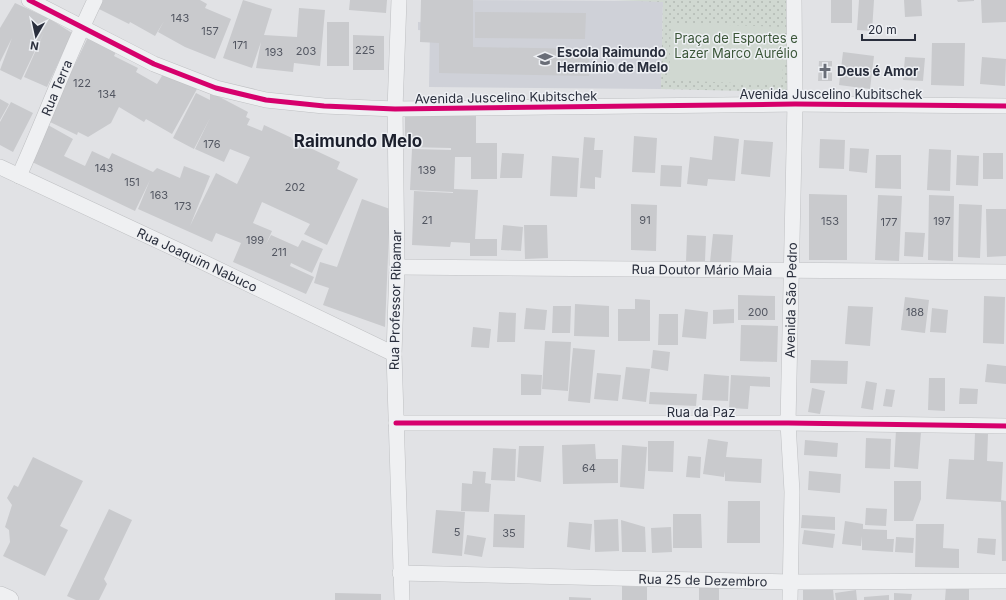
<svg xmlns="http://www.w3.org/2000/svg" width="1006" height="600" font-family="Inter,sans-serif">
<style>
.built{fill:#cfd1d8}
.grass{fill:url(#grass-dots)}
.garden{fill:#d0d8d1}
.building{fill:#c9cacd}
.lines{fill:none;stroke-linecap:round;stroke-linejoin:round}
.minor-casing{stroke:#bfc0c3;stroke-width:16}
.tertiary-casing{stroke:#bfc0c3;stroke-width:20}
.minor{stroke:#eff0f2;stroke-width:15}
.tertiary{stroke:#eff0f2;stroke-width:19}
.cycleway-casing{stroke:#eef0f4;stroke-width:8}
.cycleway{stroke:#d6006c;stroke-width:5}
.labels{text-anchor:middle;stroke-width:3;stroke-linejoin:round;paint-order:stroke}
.number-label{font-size:11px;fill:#525661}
.park-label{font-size:13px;fill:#3b5638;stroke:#eef0f4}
.poi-label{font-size:13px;font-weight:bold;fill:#292e3c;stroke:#eef0f4;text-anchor:start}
.street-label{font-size:13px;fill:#292e3c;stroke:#eef0f4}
.district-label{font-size:17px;font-weight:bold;fill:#1c202d;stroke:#eef0f4}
</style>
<defs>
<pattern id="grass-dots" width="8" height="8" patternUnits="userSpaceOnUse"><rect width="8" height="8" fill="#d0d8d1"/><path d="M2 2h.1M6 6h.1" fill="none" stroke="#b3bab4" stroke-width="1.8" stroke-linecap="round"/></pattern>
</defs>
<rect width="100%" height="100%" fill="#e1e2e5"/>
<path class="built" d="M430 0 663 1 661 89 429 87 430 31 418 30V22L430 23Z"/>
<path class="grass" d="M614 0H790L787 92 661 89 663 2Z"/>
<path class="garden" d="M671 23 785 27 782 85 669 80Z"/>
<path class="building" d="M103 0H200L207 4 205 8 231 19 215 59 185 47 158 32 164 21 155 36 130 22 129 24 99 9Z
M243 0 272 9 264 35 297 37 299 8 325 10 320 66 294 63 293 72 256 68 261 42 252 68 223 58Z
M350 0H387L386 13 349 10Z
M421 0H473V47L589 49V76L439 73V43L420 42Z
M831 0H852V23H831Z
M859 0H874L872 31 857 30Z
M904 0H921L922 16 905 17Z
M957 0H974V1L958 2Z
M981 0H1006V22L982 23Z
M15 3 50 19 72 33 47 87 24 77 44 32 21 80 0 70 12 38 0 62V28Z
M475 12 586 13 585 39 475 38Z
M327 22H349V66H327Z
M353 35 384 36V70H353Z
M88 37 117 50 114 56 138 68 136 72 157 84 165 71 197 89 172 134 146 119 144 122 119 107 111 123 88 137 78 132 77 135 48 121Z
M932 43H965L964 86 931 85Z
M843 52 874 56 870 89 839 85Z
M905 57 925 58 923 81 903 80Z
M982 57 1006 59 1005 86 980 84Z
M819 61H832V81H818Z
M210 92 248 112 246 117 250 119 247 125 262 131 264 125 292 138 291 139 340 162 337 169 358 179 327 245 304 234 310 224 262 202 253 223 272 231 266 244 271 235 298 247 302 240 323 249 312 273 291 263 290 266 314 277 306 294 233 262 241 243 216 233 212 242 138 209 150 180 135 211 30 161 48 125 73 139 64 156 85 166 92 151 109 159 112 153 153 172 157 168 180 178 184 166 210 176 190 226 216 173 237 184 250 157 230 149 224 162 195 149 210 118 194 149 173 138 196 93 210 100Z
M0 99 9 104 0 120Z
M11 102 33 113 13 152 0 145V122Z
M405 112H476V143H497V179H471V157H455L454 189 478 190 475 239H497V256H470V243L451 242 450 247 412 245 414 191 453 193V192L410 190 412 149 451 150V148L405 147Z
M634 136 657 138 655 173 632 172Z
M714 136 739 139 735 181 708 179 707 186 687 184 690 157 712 160Z
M584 137 595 138 594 150H603L601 178 595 177V189L580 188Z
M820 139 845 140 844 169 819 168Z
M744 140 773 142 770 177 741 174Z
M850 148 869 149 867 173 849 171Z
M929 149 951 150 950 191 927 190Z
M502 153 524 154 522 178H500Z
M983 153H1003V179H983Z
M876 155H901V189L875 188Z
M957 155 979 156 978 186 956 185Z
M552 156 579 158 577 197 550 196Z
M661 165 682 166 681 187 660 186Z
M809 194 847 195V260H809Z
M878 195 902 196 899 261 875 260Z
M929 195 954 196 953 261 928 260Z
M362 199 390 209 385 327 323 305 329 288 314 283 320 262 337 267Z
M631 204 657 205 656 251 631 250Z
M959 204 982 205 980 258 958 257Z
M986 209H1006V256L987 257Z
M503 225 523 227 521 251 501 250Z
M524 225H547L548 258 525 259Z
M905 232 925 233 923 257 904 256Z
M713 234 733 235 731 263 710 262Z
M687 235 706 236 705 261H686Z
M738 295 775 296V320H738Z
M984 296 1005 297 1004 344 983 343Z
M905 297 929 300 925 333 901 330Z
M635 299 650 300V341H618V309H635Z
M575 304 609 306V337L574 336Z
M553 306H571L570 333H552Z
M848 306 873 307 870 346 845 344Z
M526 308 547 310 545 330 524 329Z
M932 308 948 310 946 333 930 332Z
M685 309 708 312 706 339 682 337Z
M734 309V323L713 324V310Z
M499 312 516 313 515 342H497Z
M659 314H678V345H658Z
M741 325 778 326 777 362 740 361Z
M473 327 491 329 489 348 471 347Z
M545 341 571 342 568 391 542 389Z
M573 348 595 350 590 403 568 401Z
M653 350 670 352 668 371 651 368Z
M811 360 848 361 847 384 810 383Z
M987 364 1006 366V384L985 382Z
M626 367 650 369 646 402 622 399Z
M597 373 621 375 618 401 594 399Z
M521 374 542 375 541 395H521Z
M704 374 729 376 728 401 702 400Z
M731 375 770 377V387L750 386 748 409 729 408Z
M929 378H945V411L928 410Z
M866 381 877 383 873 410 861 408Z
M812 388 825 391 820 414 808 412Z
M960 388 978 389 977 404H959Z
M886 389 895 390 892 407 883 406Z
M650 392 697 394 696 406 649 404Z
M896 430 921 432 918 469 894 467Z
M975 433 988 434 987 461 1003 462 1001 502 946 499 949 459 974 460Z
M866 438 891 439 890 469 865 468Z
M708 439 728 442 726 457 762 459 761 483 725 481V471L724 477 703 474Z
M805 440 838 443 837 457 804 455Z
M648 441H674L673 472 648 471Z
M595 444 596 459H618V483L563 484 562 445Z
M622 445 647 447 644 489 620 487Z
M519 446H544L541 482 517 477Z
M493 448 516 449 515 481 491 480Z
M688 456 701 457 700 478 686 477Z
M33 457 83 481 60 526 68 530 45 576 3 556 10 542 9 530 5 527 12 505 7 498 14 485 18 487Z
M473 471 486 472 485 483 491 484 489 512 461 511 462 483 472 484Z
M809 471 841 474 840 493 808 490Z
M894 481H921V499L913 521H894Z
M1001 500 1006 501V561H1002Z
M728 501H760V543H727Z
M866 508 887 509 886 526 865 525Z
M109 509 132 520 104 579 107 584 99 600H76L67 596Z
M436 510 465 512 462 556 432 553Z
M494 514 525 515 524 548 493 547Z
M673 514H701L702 548H673Z
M802 515 835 517V530L801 528Z
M618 519 619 551 595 552 594 520Z
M621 520 645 527 646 552H622Z
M845 521 863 524V529L887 530V539H894L893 552 862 550V536L861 546 842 544Z
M569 522 592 524 590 550 567 547Z
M916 524H944L943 548 959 549V568L915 567Z
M671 527 672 552 652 553 651 528Z
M804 530 835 534 833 548 802 544Z
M467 535 486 538 482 557 464 554Z
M896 537 914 538 913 553 895 552Z
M978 538 996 539 995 555 977 553Z
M622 586 647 587V600H622Z
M699 586H719V600H699Z
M946 587 969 588V600H945Z
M833 589 834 600H803V590Z
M856 590 857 600H836L835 593Z
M335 593 381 594V600H335Z
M894 593 912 594 911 600H894Z
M889 595V600H864V597Z
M569 597 591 598V600H569Z"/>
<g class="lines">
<g class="minor-casing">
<g id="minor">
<path d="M29 0 154 64 216 88 266 100 324 106 395 109 795 104 1006 106"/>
<path d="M399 0 395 109 397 267 394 354 402 600"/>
<path id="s1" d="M0 167 180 251 394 354"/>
<path id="s2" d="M19 176C45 118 67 58 95 0"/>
<path id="s3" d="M397 267 1006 272"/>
<path d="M396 423H788L1006 426"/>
<path id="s4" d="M400 573 790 582 1006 581"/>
<path id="s5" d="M790 600 792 492 788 423 795 104 794 0"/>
</g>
</g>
<g class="tertiary-casing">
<path id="tertiary" d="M0 596 9 600"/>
</g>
<use href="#minor" class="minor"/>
<use href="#tertiary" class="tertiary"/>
<g class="cycleway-casing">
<path id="cycleway" d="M29 0 154 64 216 88 266 100 324 106 395 109 795 104 1006 106
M396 423H788L1006 426"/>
</g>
<use href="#cycleway" class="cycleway"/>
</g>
<defs>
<g id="school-bare" transform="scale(1.2)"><path d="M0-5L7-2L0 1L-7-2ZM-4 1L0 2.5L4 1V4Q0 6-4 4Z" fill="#696d77" stroke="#eef0f4" stroke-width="2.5" paint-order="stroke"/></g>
<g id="church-bare" transform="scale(1.2)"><path d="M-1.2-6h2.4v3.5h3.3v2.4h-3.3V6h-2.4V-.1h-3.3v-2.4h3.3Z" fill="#696d77" stroke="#eef0f4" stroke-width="2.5" paint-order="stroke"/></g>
</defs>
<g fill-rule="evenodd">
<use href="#school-bare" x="545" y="59"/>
<use href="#church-bare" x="825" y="71"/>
</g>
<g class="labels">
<g class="number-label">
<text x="180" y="22">143</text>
<text x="210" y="35">157</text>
<text x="240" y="49">171</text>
<text x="365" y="54">225</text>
<text x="306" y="55">203</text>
<text x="274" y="56">193</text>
<text x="82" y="87">122</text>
<text x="107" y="98">134</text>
<text x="212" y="148">176</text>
<text x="104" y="172">143</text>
<text x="427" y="174">139</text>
<text x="132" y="186">151</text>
<text x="295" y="191">202</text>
<text x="159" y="199">163</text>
<text x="183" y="210">173</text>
<text x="427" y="224">21</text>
<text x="645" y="224">91</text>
<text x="830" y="225">153</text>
<text x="942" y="225">197</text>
<text x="889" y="226">177</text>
<text x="255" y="244">199</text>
<text x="279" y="256">211</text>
<text x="758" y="316">200</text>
<text x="915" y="316">188</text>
<text x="589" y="472">64</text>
<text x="457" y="536">5</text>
<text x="509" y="537">35</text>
</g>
<g class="park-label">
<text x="736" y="43">Praça de Esportes e<tspan x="736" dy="15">Lazer Marco Aurélio</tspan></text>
</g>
<g class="poi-label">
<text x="557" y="57">Escola Raimundo<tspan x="557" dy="15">Hermínio de Melo</tspan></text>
<text x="837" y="76">Deus é Amor</text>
</g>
<g class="street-label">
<text dy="5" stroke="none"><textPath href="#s2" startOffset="96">Rua Terra</textPath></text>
<text x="831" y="99">Avenida Juscelino Kubitschek</text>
<text transform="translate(506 97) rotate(-1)" y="5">Avenida Juscelino Kubitschek</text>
<text dy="5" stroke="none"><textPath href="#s1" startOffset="218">Rua Joaquim Nabuco</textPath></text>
<text dy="5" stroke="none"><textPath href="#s3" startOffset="305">Rua Doutor Mário Maia</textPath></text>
<text transform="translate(395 300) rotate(-89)" y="5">Rua Professor Ribamar</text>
<text dy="5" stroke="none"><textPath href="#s5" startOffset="300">Avenida São Pedro</textPath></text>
<text x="701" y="417">Rua da Paz</text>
<text dy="5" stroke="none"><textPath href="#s4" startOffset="303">Rua 25 de Dezembro</textPath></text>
</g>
<g class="district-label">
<text x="358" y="147">Raimundo Melo</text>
</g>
</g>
<g transform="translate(36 36) rotate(189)" stroke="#eef0f4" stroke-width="3" paint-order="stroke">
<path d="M0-3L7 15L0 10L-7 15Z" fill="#292e3c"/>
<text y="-6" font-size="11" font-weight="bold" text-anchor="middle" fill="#292e3c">N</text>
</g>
<path d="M862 34v6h53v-6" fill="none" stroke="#292e3c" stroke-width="2"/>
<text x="868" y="34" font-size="12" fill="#292e3c" stroke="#eef0f4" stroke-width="3" paint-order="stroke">20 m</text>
</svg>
